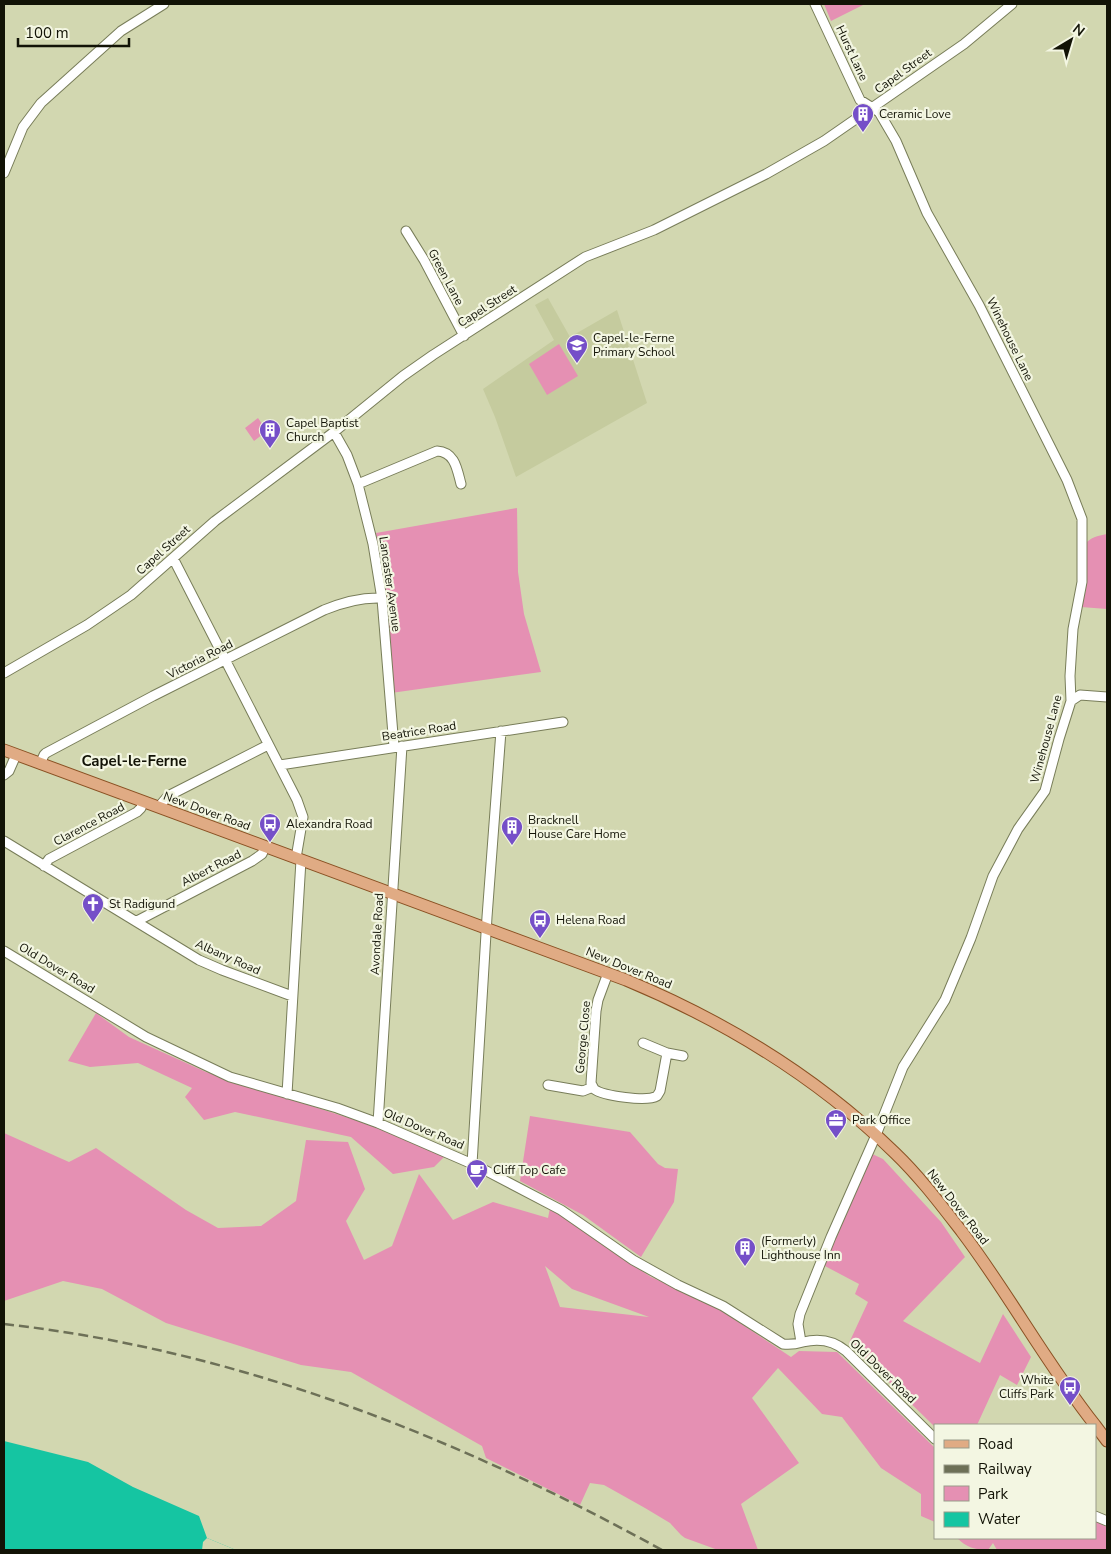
<svg xmlns="http://www.w3.org/2000/svg" width="1111" height="1554" font-family="'Nunito Sans',sans-serif">
<style>
.built{fill:#c5cb9e}
.green{fill:#e590b3;fill-rule:evenodd}
.water{fill:#15c5a2}
.pier{fill:#d2d7b0}
.lines{fill:none;stroke-linecap:round;stroke-linejoin:round}
.minor-casing{stroke:#787d59;stroke-width:11}
.major-casing{stroke:#8a5123;stroke-width:13}
.minor{stroke:#fff;stroke-width:9}
.major{stroke:#e0ab84;stroke-width:11}
.rail{stroke:#6d7057;stroke-width:2.5;stroke-dasharray:10 5;stroke-linecap:butt}
.labels{text-anchor:middle;stroke-width:4.5;stroke-linejoin:round;paint-order:stroke}
.street-label{font-size:12px;fill:#121306;stroke:#f3f6e2}
.poi-label{font-size:12px;fill:#121306;stroke:#f3f6e2;text-anchor:start}
.quarter-label{font-size:15px;font-weight:bold;fill:#121306;stroke:#f3f6e2}
</style>
<rect width="100%" height="100%" fill="#d2d7b0"/>
<path class="built" d="M548 298 570 337 617 310 647 403 516 477 495 417 483 389 554 340 535 305Z"/>
<path class="green" d="M824 4H865L831 21Z
M559 344 578 376 547 395 529 364Z
M258 418 267 431 254 441 245 428Z
M517 508 518 572 524 614 541 672 391 693 376 533Z
M1107 534V609L1081 607 1086 590 1084 545C1091 537 1097 536 1107 534Z
M96 1013 129 1037 206 1072 377 1127 444 1157 434 1167 393 1174 351 1137 235 1112 204 1120 185 1097 192 1088 138 1063 90 1067 68 1061Z
M530 1116 630 1132 658 1164 665 1168 678 1169 674 1202 641 1257 583 1215 520 1181Z
M4 1133 69 1162 96 1148 186 1210 218 1228 261 1226 296 1201 306 1140 348 1142 365 1189 346 1221 364 1260 392 1246 419 1174 453 1220 493 1202 548 1218 550 1208 553 1209 597 1241 651 1277 710 1303 791 1357 799 1351 837 1352 935 1448V1522L921 1516V1494L881 1468 842 1417 822 1414 778 1368 752 1398 799 1463 741 1504 758 1550H718L685 1538 681 1535 670 1523 645 1508 604 1485 590 1483 580 1505 486 1458 482 1446 351 1372 301 1365 166 1323 102 1289 63 1281 4 1301ZM545 1266 572 1289 649 1317 560 1307Z
M870 1153 883 1159 941 1222 965 1257 903 1321 980 1363 1003 1314 1031 1357 1017 1385 1000 1375 977 1425H935V1427L849 1343 868 1302 855 1294 859 1284 823 1265Z
M1095 1521 1107 1527V1550H997L993 1543 988 1550C975 1550 966 1547 957 1538H1095Z"/>
<path class="water" d="M4 1441 88 1462 133 1487 199 1516 207 1538 236 1550H4Z"/>
<path class="pier" d="M207 1538 236 1550H202L203 1542Z"/>
<g class="lines">
<g class="minor-casing">
<path id="minor" d="M4 173 23 127 41 103 121 31 164 4
M406 231 424 260 464 336
M334 432 347 455 358 484 373 544 382 599 394 747
M358 484 437 451C455 452 457 469 461 484
M173 558 297 800 303 817 296 858
M4 673 87 625 131 595 215 521 334 432 403 376 433 355 585 257 654 230 766 174 824 141 964 44 1012 4
M1071 701 1080 695 1107 697
M40 764 44 755 46 753 153 696 324 610C343 602 361 597 382 598
M280 765 563 722
M4 775 9 771 16 755
M161 808 162 803 168 796 268 745
M4 841 199 960 222 970 292 996
M44 866 49 859 137 812 141 808 143 801
M137 921 252 861 262 854 265 847
M4 951 146 1037 230 1077 337 1108 378 1123 477 1166 561 1210 633 1260 678 1285 723 1306 783 1344C790 1345 796 1344 803 1342 819 1338 833 1340 846 1351L935 1439
M608 973 598 1000 596 1011 591 1083 594 1089C603 1096 647 1102 657 1096L660 1091 667 1053 643 1043
M667 1053 683 1056
M548 1085 583 1091 593 1087
M287 1094 301 860
M378 1123 402 746
M472 1164 487 917 501 731
M801 1342 798 1324 800 1314 831 1237 876 1135 903 1067 945 1000 971 938 993 876 1018 829 1045 791 1059 739 1071 701 1070 676 1073 629 1082 582V519L1067 480 979 305 927 213 896 141 879 112 860 100 815 4
M1095 1516 1107 1521"/>
</g>
<g class="major-casing">
<path id="major" d="M4 750 626 980C727 1022 817 1077 895 1153 920 1177 941 1205 962 1232 1009 1294 1046 1363 1095 1425
M1095 1425 1107 1441"/>
</g>
<use href="#minor" class="minor"/>
<use href="#major" class="major"/>
<path class="rail" d="M4 1324C239 1350 456 1437 662 1550"/>
</g>
<defs>
<g id="building-pin" transform="scale(1.125)"><path d="M0 17L-7.5 6A9.5 9.5 0 1 1 7.5 6Z" fill="#754fc8" stroke="#f3f6e2"/><path d="M-4-6H4V6H1V3H-1V6H-4ZM-2.5-4.3h1.7v1.8h-1.7ZM.8-4.3h1.7v1.8H.8ZM-2.5-1h1.7V.8h-1.7ZM.8-1h1.7V.8H.8Z" fill="#fff"/></g>
<g id="school-pin" transform="scale(1.125)"><path d="M0 17L-7.5 6A9.5 9.5 0 1 1 7.5 6Z" fill="#754fc8" stroke="#f3f6e2"/><path d="M0-5L7-2L0 1L-7-2ZM-4 1L0 2.5L4 1V4Q0 6-4 4Z" fill="#fff"/></g>
<g id="bus-pin" transform="scale(1.125)"><path d="M0 17L-7.5 6A9.5 9.5 0 1 1 7.5 6Z" fill="#754fc8" stroke="#f3f6e2"/><path d="M-5-6H5V4H4V6H2V4H-2V6H-4V4H-5ZM-3.5-4V0h7V-4ZM-3.5 1.2v1.5H-2V1.2ZM2 1.2v1.5H3.5V1.2Z" fill="#fff"/></g>
<g id="church-pin" transform="scale(1.125)"><path d="M0 17L-7.5 6A9.5 9.5 0 1 1 7.5 6Z" fill="#754fc8" stroke="#f3f6e2"/><path d="M-1.2-6h2.4v3.5h3.3v2.4h-3.3V6h-2.4V-.1h-3.3v-2.4h3.3Z" fill="#fff"/></g>
<g id="office-pin" transform="scale(1.125)"><path d="M0 17L-7.5 6A9.5 9.5 0 1 1 7.5 6Z" fill="#754fc8" stroke="#f3f6e2"/><path d="M-6-3h4V-5.5h4V-3h4V5H-6ZM-1-4.5V-3h2v-1.5ZM-6 0V1H6V0Z" fill="#fff"/></g>
<g id="cafe-pin" transform="scale(1.125)"><path d="M0 17L-7.5 6A9.5 9.5 0 1 1 7.5 6Z" fill="#754fc8" stroke="#f3f6e2"/><path d="M-5.5-4.5H6V0H3Q3 3.5 0 3.5H-2.5Q-5.5 3.5-5.5 0ZM3-3.2v2h1.7v-2ZM-6 4.5H4V6H-6Z" fill="#fff"/></g>
</defs>
<g fill-rule="evenodd">
<use href="#building-pin" x="863" y="114"/>
<use href="#school-pin" x="577" y="345"/>
<use href="#building-pin" x="270" y="430"/>
<use href="#bus-pin" x="270" y="824"/>
<use href="#building-pin" x="512" y="827"/>
<use href="#church-pin" x="93" y="904"/>
<use href="#bus-pin" x="540" y="920"/>
<use href="#office-pin" x="836" y="1120"/>
<use href="#cafe-pin" x="477" y="1170"/>
<use href="#building-pin" x="745" y="1248"/>
<use href="#bus-pin" x="1070" y="1387"/>
</g>
<g class="labels">
<g class="street-label">
<text transform="translate(852 53) rotate(65)" y="4">Hurst Lane</text>
<text transform="translate(903 71) rotate(-36)" y="4">Capel Street</text>
<text transform="translate(446 277) rotate(62)" y="4">Green Lane</text>
<text transform="translate(487 306) rotate(-33)" y="4">Capel Street</text>
<text transform="translate(1010 339) rotate(64)" y="4">Winehouse Lane</text>
<text transform="translate(163 550) rotate(-42)" y="4">Capel Street</text>
<text transform="translate(390 584) rotate(82)" y="4">Lancaster Avenue</text>
<text transform="translate(200 659) rotate(-27)" y="4">Victoria Road</text>
<text transform="translate(419 731) rotate(-9)" y="4">Beatrice Road</text>
<text transform="translate(1046 739) rotate(-75)" y="4">Winehouse Lane</text>
<text transform="translate(207 811) rotate(20)" y="4">New Dover Road</text>
<text transform="translate(89 824) rotate(-28)" y="4">Clarence Road</text>
<text transform="translate(211 868) rotate(-27)" y="4">Albert Road</text>
<text transform="translate(377 934) rotate(-87)" y="4">Avondale Road</text>
<text transform="translate(228 957) rotate(24)" y="4">Albany Road</text>
<text transform="translate(57 968) rotate(31)" y="4">Old Dover Road</text>
<text transform="translate(629 968) rotate(22)" y="4">New Dover Road</text>
<text transform="translate(583 1037) rotate(-85)" y="4">George Close</text>
<text transform="translate(424 1129) rotate(23)" y="4">Old Dover Road</text>
<text transform="translate(958 1207) rotate(52)" y="4">New Dover Road</text>
<text transform="translate(883 1371) rotate(44)" y="4">Old Dover Road</text>
</g>
<g class="poi-label">
<text x="879" y="118">Ceramic Love</text>
<text x="593" y="342">Capel-le-Ferne<tspan x="593" dy="14">Primary School</tspan></text>
<text x="286" y="427">Capel Baptist<tspan x="286" dy="14">Church</tspan></text>
<text x="528" y="824">Bracknell<tspan x="528" dy="14">House Care Home</tspan></text>
<text x="286" y="828">Alexandra Road</text>
<text x="109" y="908">St Radigund</text>
<text x="556" y="924">Helena Road</text>
<text x="852" y="1124">Park Office</text>
<text x="493" y="1174">Cliff Top Cafe</text>
<text x="761" y="1245">(Formerly)<tspan x="761" dy="14">Lighthouse Inn</tspan></text>
<text x="1054" y="1384" text-anchor="end">White<tspan x="1054" dy="14">Cliffs Park</tspan></text>
</g>
<g class="quarter-label">
<text x="134" y="766">Capel-le-Ferne</text>
</g>
</g>
<rect width="1111" height="1554" fill="none" stroke="#121306" stroke-width="10"/>
<rect x="934" y="1424" width="162" height="115" fill="#f3f6e2" stroke="#999b8a"/>
<rect x="944" y="1440" width="25" height="8" fill="#e0ab84" stroke="#999b8a"/>
<text x="978" y="1449" font-size="15" fill="#121306">Road</text>
<rect x="944" y="1465" width="25" height="8" fill="#6d7057" stroke="#999b8a"/>
<text x="978" y="1474" font-size="15" fill="#121306">Railway</text>
<rect x="944" y="1486" width="25" height="15" fill="#e590b3" stroke="#999b8a"/>
<text x="978" y="1499" font-size="15" fill="#121306">Park</text>
<rect x="944" y="1512" width="25" height="15" fill="#15c5a2" stroke="#999b8a"/>
<text x="978" y="1524" font-size="15" fill="#121306">Water</text>
<g transform="translate(1071 40) rotate(38)" stroke="#f3f6e2" stroke-width="4" paint-order="stroke">
<path d="M0-4L9 19L0 12L-9 19Z" fill="#121306"/>
<text y="-8" font-size="14" font-weight="bold" text-anchor="middle" fill="#121306">N</text>
</g>
<path d="M18 38v8h111v-8" fill="none" stroke="#121306" stroke-width="2.5"/>
<text x="25" y="38" font-size="15" fill="#121306" stroke="#f3f6e2" stroke-width="4" paint-order="stroke">100 m</text>
</svg>
